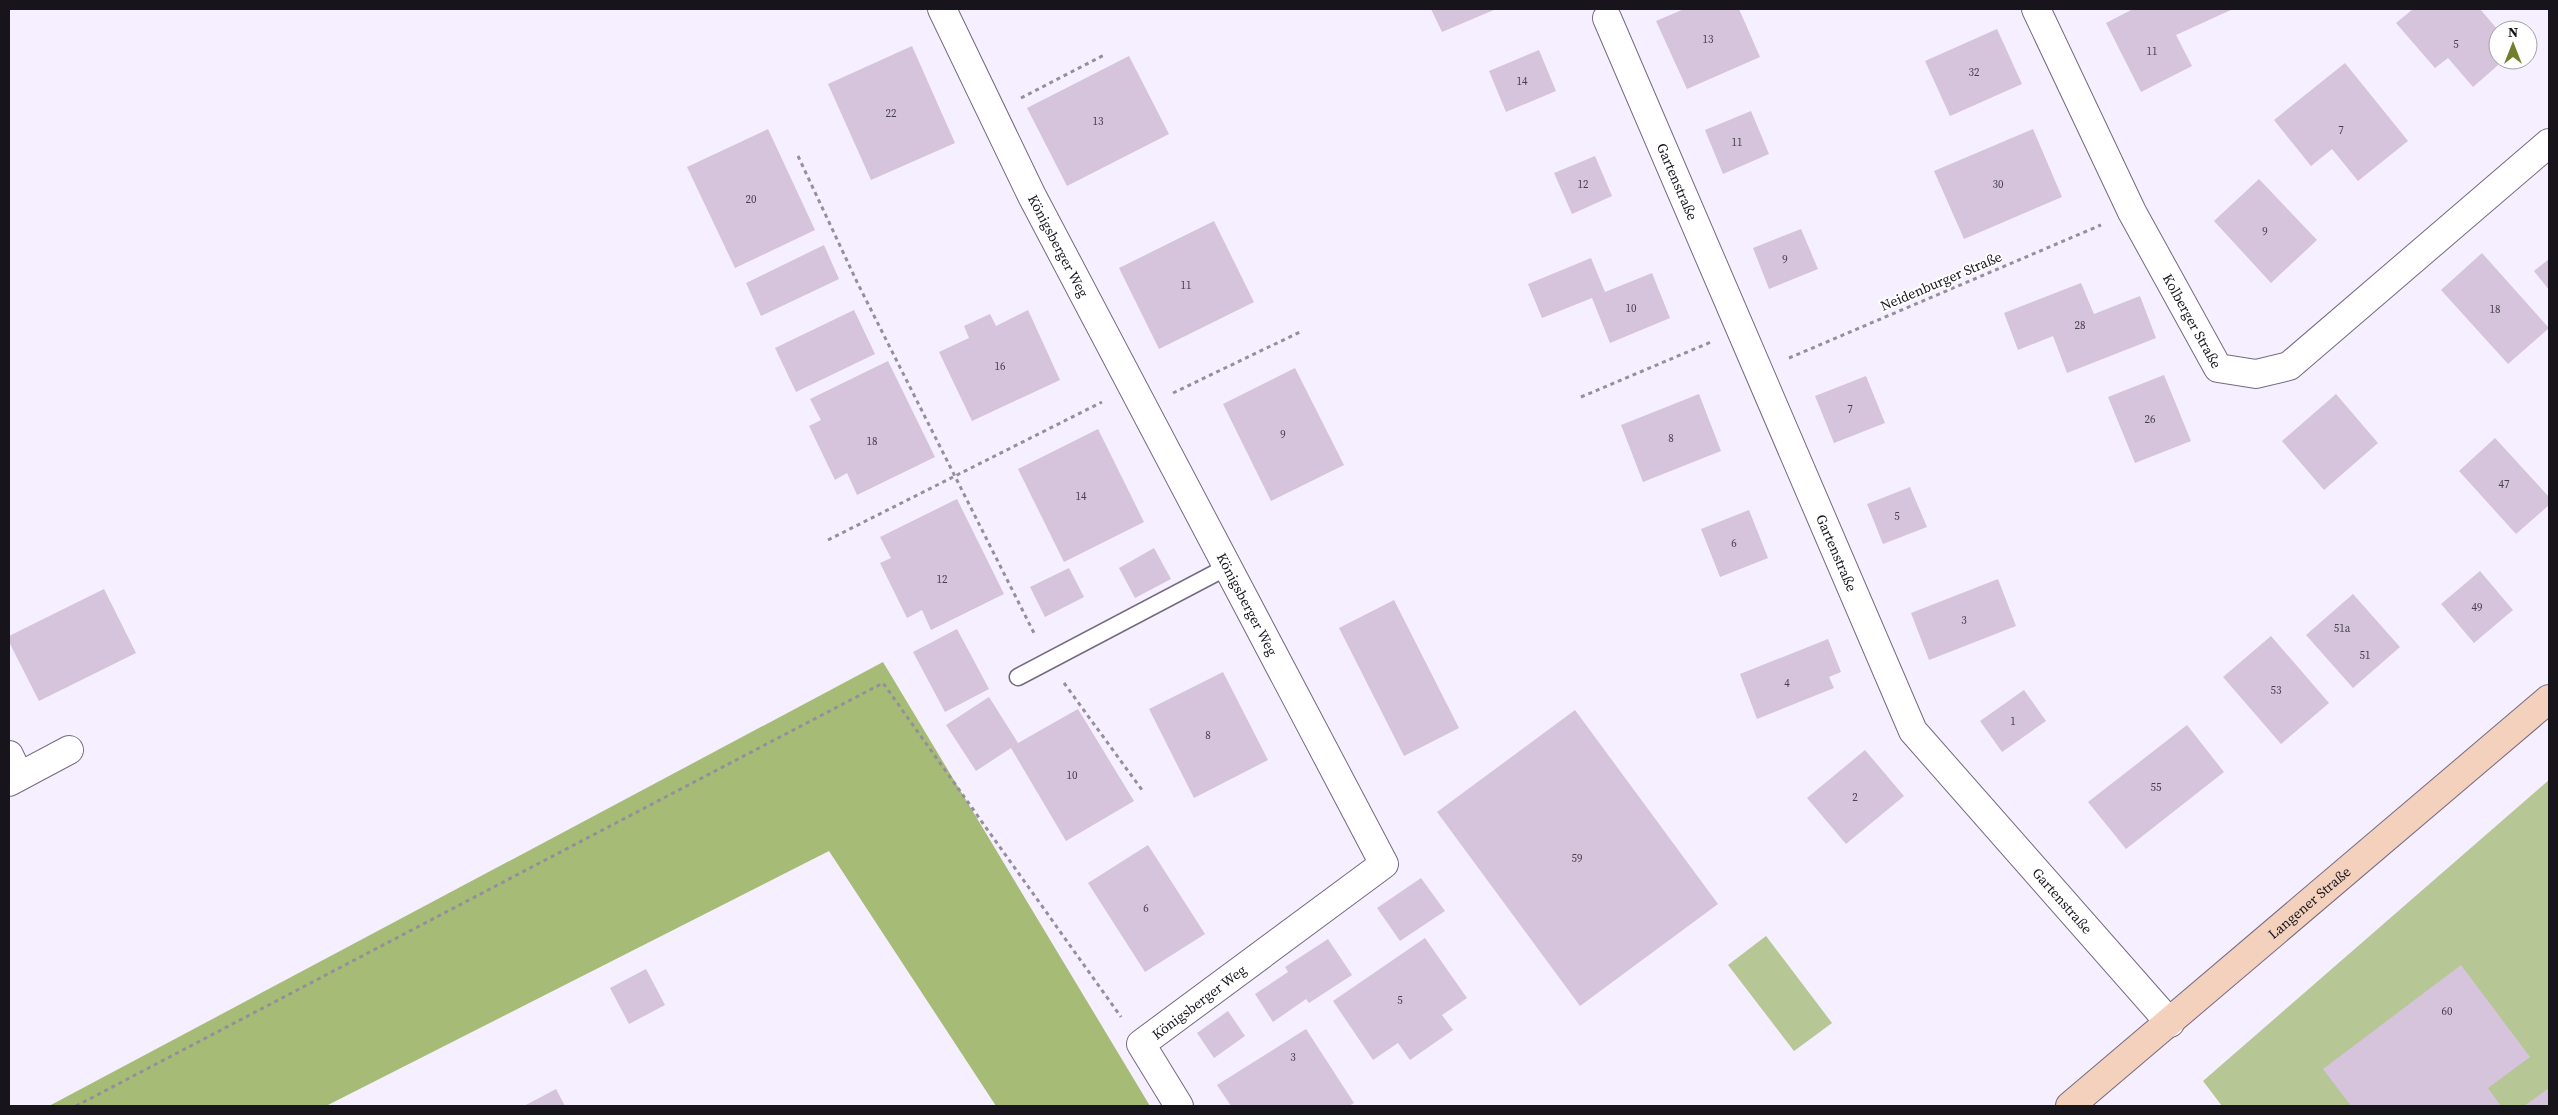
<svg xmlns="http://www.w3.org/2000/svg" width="2558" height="1115" font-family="'Source Serif 4',serif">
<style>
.green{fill:#b6c694}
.forest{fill:#a6bc76}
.building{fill:#d5c4dc}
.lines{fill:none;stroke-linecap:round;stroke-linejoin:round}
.lane-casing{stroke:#756a81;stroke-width:19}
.street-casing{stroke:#756a81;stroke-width:30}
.secondary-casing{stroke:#756a81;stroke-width:30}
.path{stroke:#958f9c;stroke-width:3;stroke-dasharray:4 4;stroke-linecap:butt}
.lane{stroke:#fff;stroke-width:16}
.street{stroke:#fff;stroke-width:28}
.secondary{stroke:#f4d1bd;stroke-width:28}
.labels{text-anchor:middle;stroke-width:4;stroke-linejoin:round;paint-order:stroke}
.number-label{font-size:11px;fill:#47404c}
.street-label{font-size:14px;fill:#18141c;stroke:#fff}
</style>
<rect width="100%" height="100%" fill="#f6efff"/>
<path class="green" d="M2549 780V1106H2222L2203 1081Z
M1766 936 1832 1023 1794 1051 1728 965Z"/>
<path class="forest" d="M883 662 1150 1106H996L829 851 326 1106H49Z"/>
<path class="building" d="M1431 9H1496L1442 32Z
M1684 9H1739L1760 57 1687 89 1656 21Z
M2133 9H2233L2176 35 2192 66 2141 92 2106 23Z
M2413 9H2480L2498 30V60H2504L2473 87 2448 58 2435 68 2396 23Z
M1997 29 2022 84 1950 116 1925 61Z
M912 46 955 143 871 180 828 84Z
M1539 50 1556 91 1506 112 1489 71Z
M1129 56 1169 134 1067 186 1027 108Z
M2345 63 2408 141 2358 181 2332 149 2311 166 2274 120Z
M1751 111 1769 154 1723 174 1705 130Z
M768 129 815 230 735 268 687 167Z
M2033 129 2062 197 1964 239 1934 171Z
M1595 156 1612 196 1572 214 1554 173Z
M2259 179 2317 240 2271 283 2214 221Z
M1214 221 1254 302 1159 349 1119 268Z
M1801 229 1818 269 1769 289 1753 248Z
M824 245 839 279 761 316 746 283Z
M2482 253 2549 328 2508 364 2441 290Z
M1591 258 1605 292 1652 273 1670 318 1610 343 1592 298 1542 318 1528 284Z
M2549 259V290L2534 271Z
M2081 283 2094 314 2140 296 2156 338 2067 373 2053 336 2018 350 2004 313Z
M854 310 875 354 796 392 775 348Z
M1028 310 1060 380 972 421 939 352 969 338 964 326 990 314 996 326Z
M888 361 935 457 857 495 847 473 835 480 809 426 821 420 810 399Z
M1295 368 1344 465 1271 501 1223 404Z
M2164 375 2191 441 2135 463 2108 397Z
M1866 376 1885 423 1834 443 1815 396Z
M1699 394 1721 451 1643 482 1621 425Z
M2336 394 2378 443 2324 490 2282 441Z
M1098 429 1144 522 1064 562 1018 469Z
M2495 438 2549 497V505L2516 534 2459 471Z
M1910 487 1927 527 1883 544 1867 504Z
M957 499 1004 594 931 630 922 610 907 618 880 563 891 558 880 537Z
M1749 510 1768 558 1720 577 1701 529Z
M1154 548 1171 579 1135 598 1119 568Z
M1069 568 1084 597 1045 617 1030 587Z
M2480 571 2513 610 2474 643 2441 604Z
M1998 579 2016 626 1929 660 1911 613Z
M104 589 136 653 39 701 9 642V636Z
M2353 594 2400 647 2353 688 2306 635Z
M1394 600 1459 728 1404 756 1339 628Z
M957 629 989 689 945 712 913 652Z
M2271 636 2329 703 2281 744 2223 677Z
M1828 639 1841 672 1829 677 1834 688 1757 719 1740 674Z
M1223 672 1268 760 1194 798 1149 709Z
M2024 690 2046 721 2002 752 1980 721Z
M989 697 1018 743 1078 709 1134 801 1066 841 1011 748 976 771 946 725Z
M1575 710 1718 904 1580 1006 1437 812Z
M2187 725 2224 772 2126 849 2088 802Z
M1865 750 1904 796 1846 844 1807 798Z
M1148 845 1205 934 1145 972 1088 883Z
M1421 878 1445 911 1400 941 1377 908Z
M1425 938 1467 998 1442 1015 1453 1030 1410 1060 1398 1043 1373 1060 1333 1001Z
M1328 939 1352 975 1309 1003 1306 999 1273 1022 1255 994 1288 972 1285 967Z
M2461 965 2530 1057 2488 1088 2501 1106H2351L2323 1069Z
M646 969 665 1005 629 1024 610 988Z
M1228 1011 1245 1036 1214 1058 1197 1033Z
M1306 1029 1354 1103 1349 1106H1231L1217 1085Z
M2549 1088V1106H2524Z
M556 1089 565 1106H524Z"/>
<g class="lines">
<g class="lane-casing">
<path id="lane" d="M1018 677 1227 567"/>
</g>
<g class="street-casing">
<g id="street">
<path id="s1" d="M942 9 1032 196 1384 864 1141 1044 1179 1106"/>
<path id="s2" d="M2036 9 2132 212 2218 368 2256 374 2289 366 2549 143"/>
<path id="s3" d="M1607 18 1913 731 2170 1023"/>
<path d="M9 755 19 776"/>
<path d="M9 782 69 750"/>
</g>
</g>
<g class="secondary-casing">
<g id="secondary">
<path id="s4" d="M2070 1106 2549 699"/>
</g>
</g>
<path class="path" d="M1021 98 1106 54
M798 156 857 282 1035 635
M1789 358 2101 225
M1173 393 1300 332
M1581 397 1711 342
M828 540 1102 402
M1064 683 1142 790
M76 1106 883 683 1121 1017"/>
<use href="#lane" class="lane"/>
<use href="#street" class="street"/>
<use href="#secondary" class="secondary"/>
</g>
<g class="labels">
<g class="number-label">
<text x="1708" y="43">13</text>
<text x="2456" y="48">5</text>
<text x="2152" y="55">11</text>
<text x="1974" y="76">32</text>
<text x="1522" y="85">14</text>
<text x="891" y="117">22</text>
<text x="1098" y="125">13</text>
<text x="2341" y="134">7</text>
<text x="1737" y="146">11</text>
<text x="1583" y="188">12</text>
<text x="1998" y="188">30</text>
<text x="751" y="203">20</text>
<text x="2265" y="235">9</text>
<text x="1785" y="263">9</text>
<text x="1186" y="289">11</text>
<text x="1631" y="312">10</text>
<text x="2495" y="313">18</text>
<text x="2080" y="329">28</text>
<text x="1000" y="370">16</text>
<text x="1850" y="413">7</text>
<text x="2150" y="423">26</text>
<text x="1283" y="438">9</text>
<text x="1671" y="442">8</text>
<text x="872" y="445">18</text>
<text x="2504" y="488">47</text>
<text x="1081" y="500">14</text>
<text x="1897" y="520">5</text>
<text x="1734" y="547">6</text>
<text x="942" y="583">12</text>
<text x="2477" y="611">49</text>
<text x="1964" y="624">3</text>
<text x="2342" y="632">51a</text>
<text x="2365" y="659">51</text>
<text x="1787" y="687">4</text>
<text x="2276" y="694">53</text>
<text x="2013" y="725">1</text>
<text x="1208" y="739">8</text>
<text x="1072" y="779">10</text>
<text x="2156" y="791">55</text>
<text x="1855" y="801">2</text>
<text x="1577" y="862">59</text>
<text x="1146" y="912">6</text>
<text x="1400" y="1004">5</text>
<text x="2447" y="1015">60</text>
<text x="1293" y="1061">3</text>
</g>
<g class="street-label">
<text dy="5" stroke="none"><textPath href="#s3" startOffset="178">Gartenstraße</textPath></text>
<text dy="5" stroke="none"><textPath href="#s1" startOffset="264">Königsberger Weg</textPath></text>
<text transform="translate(1941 281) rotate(-23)" y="5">Neidenburger Straße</text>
<text dy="5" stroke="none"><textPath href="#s2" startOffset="349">Kolberger Straße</textPath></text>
<text dy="5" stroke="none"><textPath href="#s3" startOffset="582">Gartenstraße</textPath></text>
<text dy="5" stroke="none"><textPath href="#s1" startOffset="669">Königsberger Weg</textPath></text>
<text dy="5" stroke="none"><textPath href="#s3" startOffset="1002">Gartenstraße</textPath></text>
<text dy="5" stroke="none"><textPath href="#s4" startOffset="314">Langener Straße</textPath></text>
<text transform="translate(1199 1002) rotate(-37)" y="5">Königsberger Weg</text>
</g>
</g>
<rect width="2558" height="1115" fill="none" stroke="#18141c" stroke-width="20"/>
<g transform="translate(2513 45)"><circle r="24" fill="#ffffff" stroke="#a3a1a4"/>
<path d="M0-4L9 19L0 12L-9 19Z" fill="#707f2e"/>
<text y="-8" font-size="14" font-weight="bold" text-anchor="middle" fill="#18141c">N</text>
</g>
</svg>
